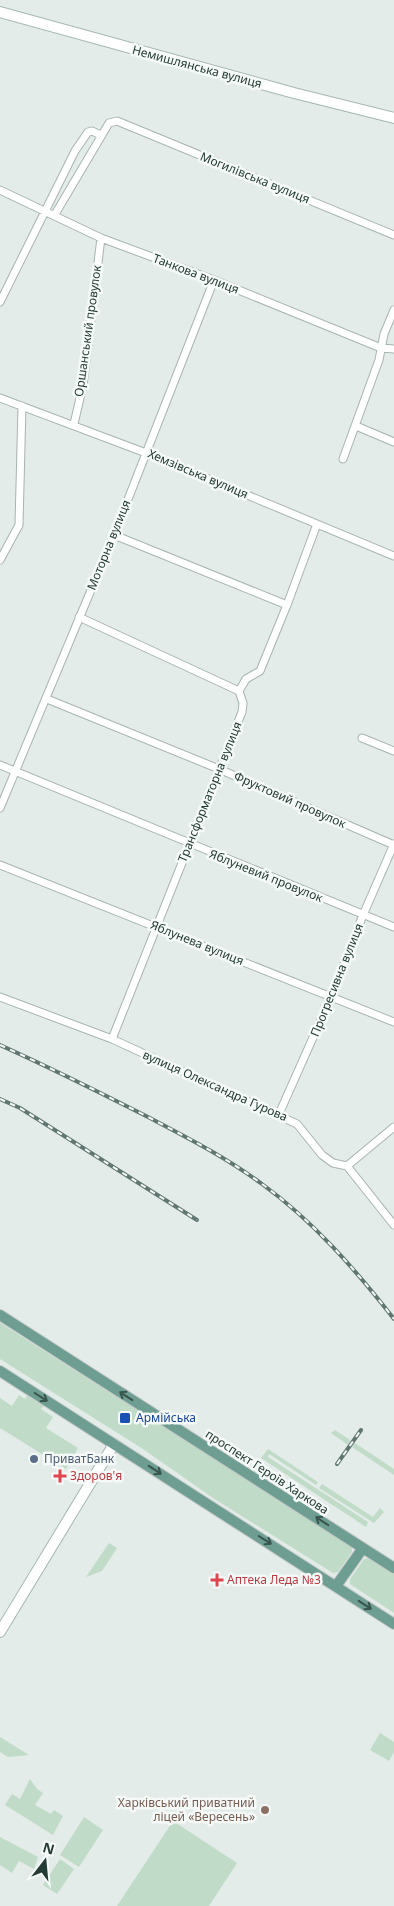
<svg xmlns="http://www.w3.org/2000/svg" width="394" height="1906" font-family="'Noto Sans',sans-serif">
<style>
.green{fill:#c0dbc7}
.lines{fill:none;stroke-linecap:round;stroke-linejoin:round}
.street-casing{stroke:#a7b4b0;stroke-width:9}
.secondary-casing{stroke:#a4b7b0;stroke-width:12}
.primary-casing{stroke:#c2c8c7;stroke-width:12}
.street{stroke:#fff;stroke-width:7}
.secondary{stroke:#fff;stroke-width:10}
.primary{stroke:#6e9d91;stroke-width:10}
.rail-casing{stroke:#607771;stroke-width:4}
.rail{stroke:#f5f9f7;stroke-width:2;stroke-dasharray:5.5;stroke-linecap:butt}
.oneway{stroke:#37544d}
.transit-dot{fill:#1a4fb4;stroke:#f5f9f7;stroke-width:2}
.service-dot{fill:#5c6f8a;stroke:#f5f9f7;stroke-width:2}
.health-dot{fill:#e0444e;stroke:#f5f9f7;stroke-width:2}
.education-dot{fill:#8d6e63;stroke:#f5f9f7;stroke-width:2}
.labels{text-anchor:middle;stroke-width:5;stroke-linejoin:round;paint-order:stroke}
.street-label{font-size:12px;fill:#253c36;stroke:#f5f9f7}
.transit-label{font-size:12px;fill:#164399;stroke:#f5f9f7;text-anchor:start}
.service-label{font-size:12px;fill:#4e5e75;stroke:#f5f9f7;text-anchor:start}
.health-label{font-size:12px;fill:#be3a42;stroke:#f5f9f7;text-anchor:start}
.education-label{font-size:12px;fill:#785e54;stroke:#f5f9f7;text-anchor:end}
</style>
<rect width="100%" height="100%" fill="#e4ece9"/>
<path class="green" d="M0 1323 352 1546V1552L338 1572 333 1573 213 1498 143 1449 0 1359Z
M19 1395 25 1399 27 1396 44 1406 41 1409 53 1417 46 1428 78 1448 66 1469 0 1428V1398L12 1406Z
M335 1430 350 1440 348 1445 331 1433Z
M355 1443 394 1469V1475L352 1447Z
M268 1449 318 1482 316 1485 269 1454 268 1457 368 1522 366 1527 261 1458Z
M322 1484 373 1517 380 1508 384 1512 374 1523 319 1488Z
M109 1543 117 1548 102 1571 86 1577Z
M370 1558 394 1574V1613L350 1584V1579L364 1559Z
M380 1733 394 1742V1752L389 1761 370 1750Z
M0 1737 29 1755 8 1757 0 1752Z
M30 1779 37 1789 43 1793 35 1805 51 1814 54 1810 63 1816 53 1835 5 1805 12 1794 20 1799Z
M84 1817 103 1830 79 1867 60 1855Z
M173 1821 237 1863 209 1906H117Z
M0 1837 38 1857 34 1869 19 1861 12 1873 0 1865Z
M60 1859 74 1869 57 1894 43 1885Z"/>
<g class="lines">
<g class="street-casing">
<path id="street" d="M0 190 101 238 214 280 381 348 394 349
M54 216 109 123 117 121 394 235
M0 302 75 151 88 132 92 131 101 135
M0 398 146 453 394 556
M74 424 83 385 101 238
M356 426 394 442
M343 459 379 360 384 334 394 310
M114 535 287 605
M0 560 19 525 22 406
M79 617 239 691
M47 699 219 769 394 845
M362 738 394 751
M0 765 394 927
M0 808 114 535 214 280
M0 865 394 1022
M0 997 112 1039 297 1124 322 1155 333 1163 347 1166 394 1225
M112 1039 242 712 243 703 239 691 246 679 260 671 287 605 317 524
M279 1114 331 997 363 915 394 844
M347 1166 394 1127"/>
</g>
<g class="secondary-casing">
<path id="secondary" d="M0 12 294 93 394 118
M0 1632 114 1444"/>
</g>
<g class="primary-casing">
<path id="primary" d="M0 1315 394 1568
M0 1371 394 1624
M336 1586 363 1548"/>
</g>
<use href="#street" class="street"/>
<use href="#secondary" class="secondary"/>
<use href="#primary" class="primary"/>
<g class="rail-casing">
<path id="rail" d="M0 1045C51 1068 101 1093 150 1118 188 1138 227 1158 262 1184 313 1221 355 1269 394 1319
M0 1099 20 1108 197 1220
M337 1464 361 1430"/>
</g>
<use href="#rail" class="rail"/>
</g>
<defs><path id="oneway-shaft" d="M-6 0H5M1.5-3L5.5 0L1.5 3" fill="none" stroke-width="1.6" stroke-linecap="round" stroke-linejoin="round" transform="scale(1.25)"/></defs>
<g class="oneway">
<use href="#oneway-shaft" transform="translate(126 1396) rotate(-147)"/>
<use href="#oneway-shaft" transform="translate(41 1397) rotate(32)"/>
<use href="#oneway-shaft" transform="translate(155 1470) rotate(33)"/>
<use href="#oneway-shaft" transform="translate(322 1521) rotate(-147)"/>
<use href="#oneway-shaft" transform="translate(265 1540) rotate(32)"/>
<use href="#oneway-shaft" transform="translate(365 1605) rotate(33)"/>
</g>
<rect class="transit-dot" x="119" y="1412" width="12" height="12" rx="2.5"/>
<circle class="service-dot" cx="34" cy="1459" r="5"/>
<g class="health-dot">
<path d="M57.5 1468.5h5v5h5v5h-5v5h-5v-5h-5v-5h5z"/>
<path d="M214.5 1572.5h5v5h5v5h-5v5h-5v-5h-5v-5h5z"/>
</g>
<circle class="education-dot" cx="265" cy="1810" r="5"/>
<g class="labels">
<g class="street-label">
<text transform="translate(197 67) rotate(15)" y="4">Немишлянська вулиця</text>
<text transform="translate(255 178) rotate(22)" y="4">Могилівська вулиця</text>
<text transform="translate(196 274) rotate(21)" y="4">Танкова вулиця</text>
<text transform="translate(88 331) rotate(-82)" y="4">Оршанський провулок</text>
<text transform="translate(198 474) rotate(23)" y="4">Хемзівська вулиця</text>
<text transform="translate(109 545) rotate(-68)" y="4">Моторна вулиця</text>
<text transform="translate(210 792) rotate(-68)" y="4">Трансформаторна вулиця</text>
<text transform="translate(290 800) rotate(24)" y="4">Фруктовий провулок</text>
<text transform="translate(266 876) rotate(22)" y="4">Яблуневий провулок</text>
<text transform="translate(197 943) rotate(22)" y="4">Яблунева вулиця</text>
<text transform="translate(337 980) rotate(-68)" y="4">Прогресивна вулиця</text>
<text transform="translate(215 1086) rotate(24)" y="4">вулиця Олександра Гурова</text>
<text transform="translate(267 1472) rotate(33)" y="4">проспект Героїв Харкова</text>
</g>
<g class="transit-label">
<text x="136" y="1422">Армійська</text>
</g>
<g class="service-label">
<text x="44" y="1463">ПриватБанк</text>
</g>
<g class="health-label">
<text x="70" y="1480">Здоров'я</text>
<text x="227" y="1584">Аптека Леда №3</text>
</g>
<g class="education-label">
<text x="255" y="1807">Харківський приватний<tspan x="255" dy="14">ліцей «Вересень»</tspan></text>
</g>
</g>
<g transform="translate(45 1861) rotate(16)" stroke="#f5f9f7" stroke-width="4" paint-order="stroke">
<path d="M0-4L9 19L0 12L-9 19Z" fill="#253c36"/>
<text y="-8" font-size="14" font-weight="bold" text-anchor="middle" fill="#253c36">N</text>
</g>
</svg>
